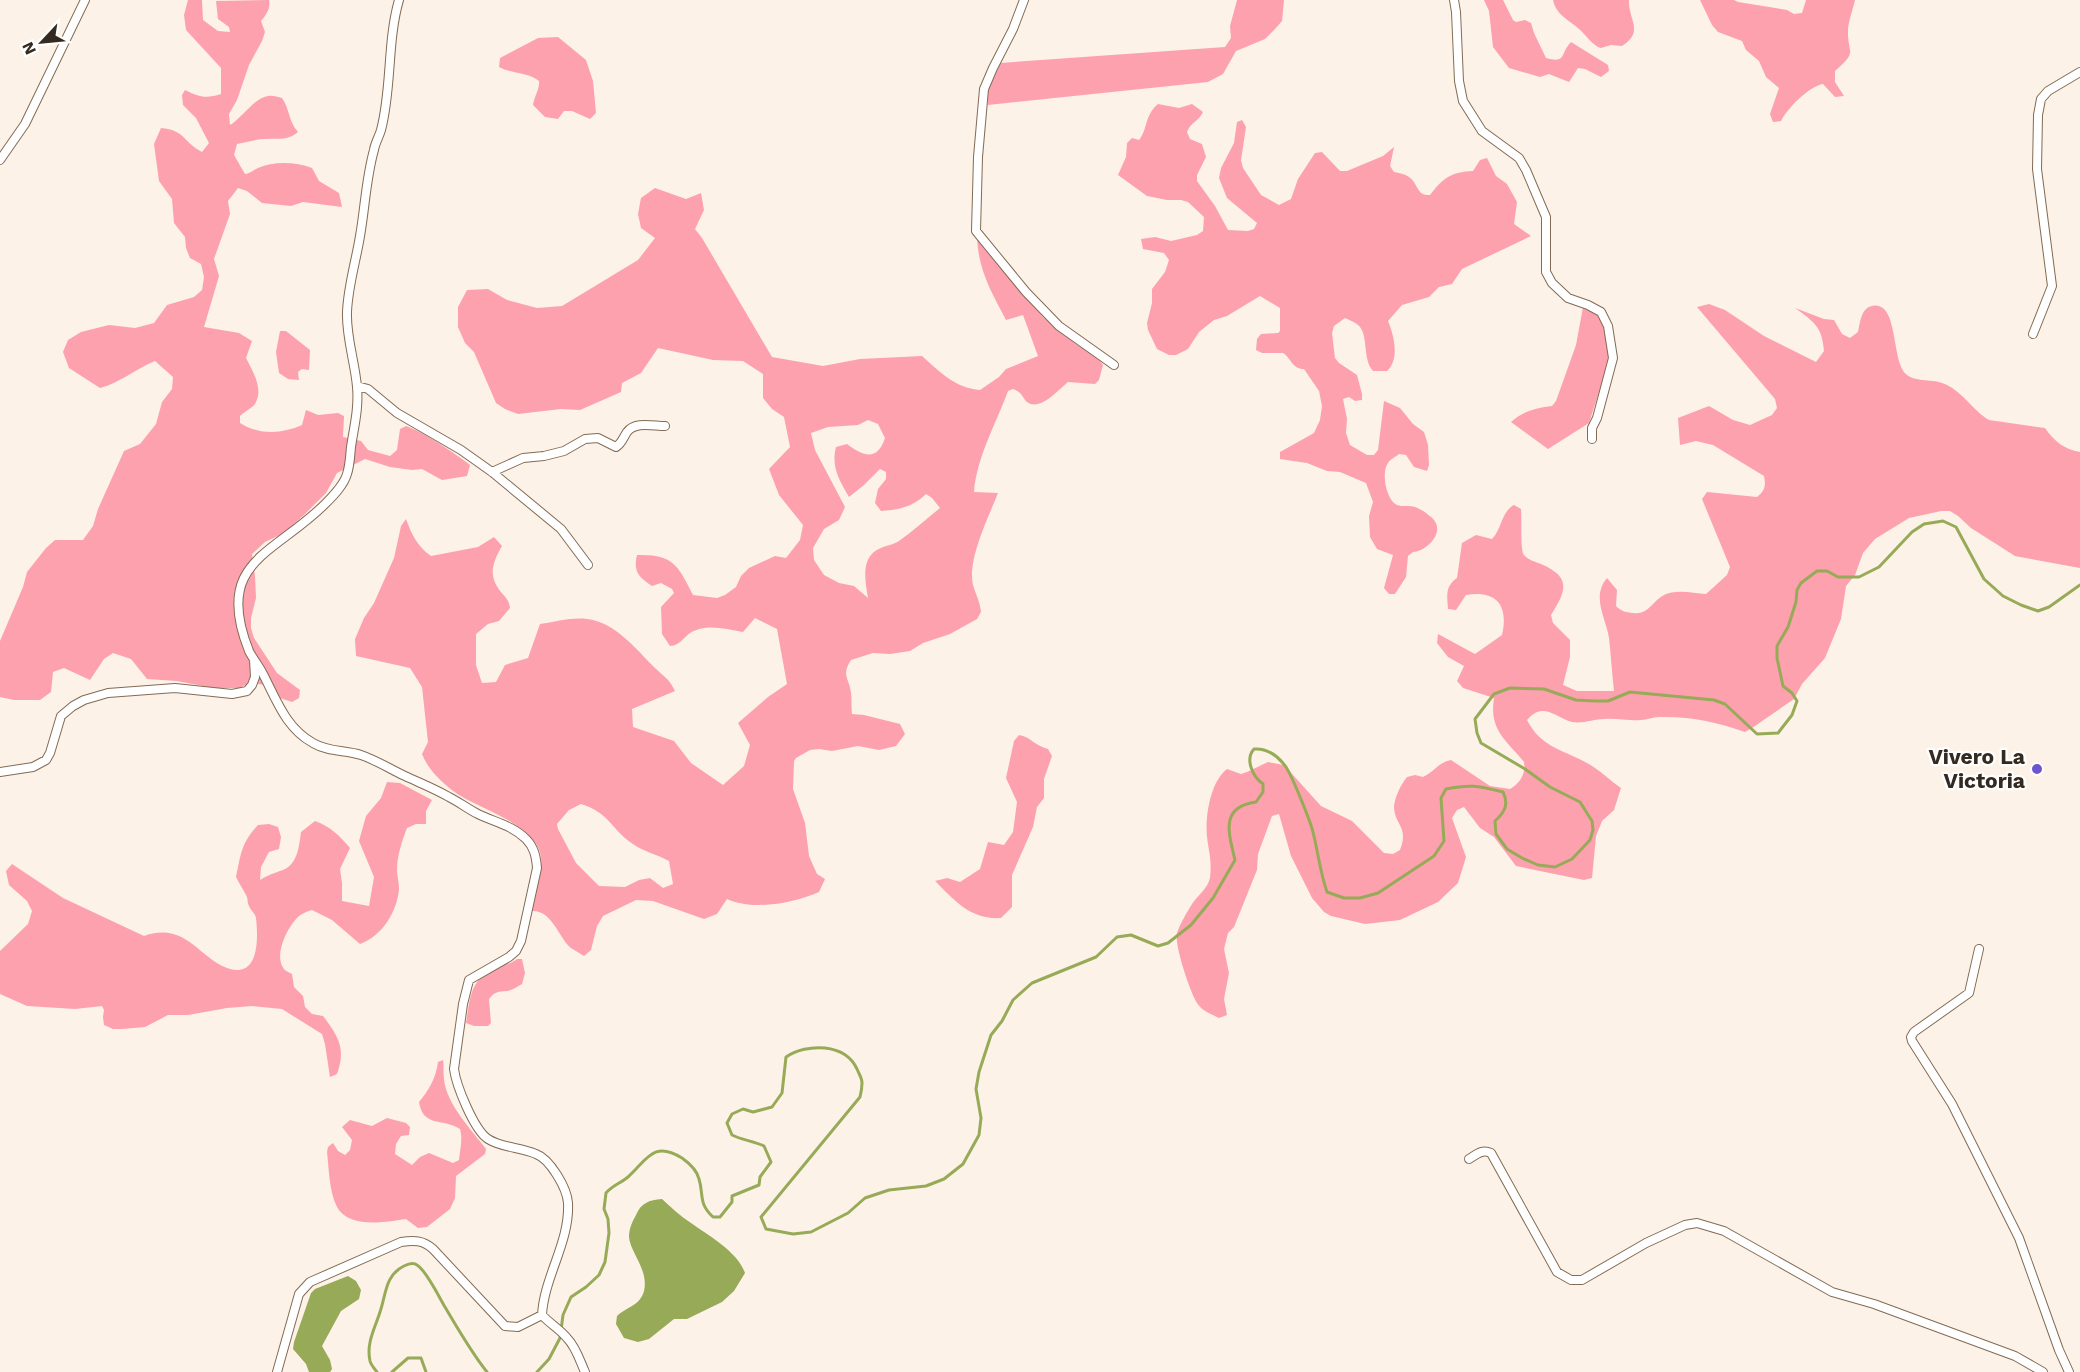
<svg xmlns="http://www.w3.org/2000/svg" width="2080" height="1372" font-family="'Work Sans',sans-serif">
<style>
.forest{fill:#fda1af;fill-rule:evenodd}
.water{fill:#97aa57}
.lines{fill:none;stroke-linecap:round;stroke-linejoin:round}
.stream{stroke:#97aa57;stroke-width:3}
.minor-casing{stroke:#836b54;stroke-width:10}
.minor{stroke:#fff;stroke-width:8}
.poi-dot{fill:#6c55ce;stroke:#fff;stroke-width:2}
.labels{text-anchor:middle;stroke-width:4.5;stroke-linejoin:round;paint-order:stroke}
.poi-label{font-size:21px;font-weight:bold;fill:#342a20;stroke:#fff;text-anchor:end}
</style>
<rect width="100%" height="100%" fill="#fdf2e7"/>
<path class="forest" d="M188 0H202L203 20 218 31 230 32 229 27 218 19 216 1 269 0C271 8 266 15 261 21L265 32 262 41 249 65 237 100 229 114 230 125C242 118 254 98 268 96 272 95 278 97 282 98 290 109 288 121 298 132 287 141 279 138 266 139 256 139 247 142 237 144L234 155 245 174C251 173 253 170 258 168 274 161 296 162 312 168L319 181 339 193 342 207 303 202 291 206 262 203 247 191 238 188 228 201 230 214 214 259 219 276 204 327 239 333 252 341 246 358C253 372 264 389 255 404 252 408 244 412 240 416V423C259 435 282 434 302 425L306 410 318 415 338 413 344 416 343 437 361 441 368 450 390 456 397 450 400 429 406 426C422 431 456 454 470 465L467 476 442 480 422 469 412 470 390 467 365 459 337 473 326 493 305 514 284 533 265 542 252 554 255 576 256 598 251 618V628L254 638 277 673 300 690 299 698 292 702 280 698 274 686 249 683 240 688H213L177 681 147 679 131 659 113 653 104 659 90 680 64 668 53 672 51 692 40 700H14L0 697V641L23 587 27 572 46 548 55 540H83L93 526 98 509 124 451 140 444 156 424 162 402 172 389 173 377 155 361C135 369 120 383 100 388L69 368 63 352 68 340 81 332 109 325 135 328 154 323 167 305 194 297 202 290 204 277 201 264 190 258 186 248 185 237 174 223 172 199 159 181 154 144 161 128C185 130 183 142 202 152L209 143 196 118 183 105 182 95 185 90C199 97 206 99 221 94V68L186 30 184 15Z
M1237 0H1284L1282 21 1275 29 1265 39 1236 51 1223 74 1208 82 988 105V89L1000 63 1225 47 1231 38 1230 26Z
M1484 0H1503L1513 20 1516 22 1525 20 1531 23 1534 33 1546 58C1567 64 1560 53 1571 42L1608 65 1609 71 1601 77 1585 69 1578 68 1569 82 1549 74 1540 77 1509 68 1493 47 1489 11Z
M1553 0H1629C1628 20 1645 31 1622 46L1611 45 1601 48 1598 47C1590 42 1586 35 1579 29 1569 20 1556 15 1553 0Z
M1700 0H1734L1738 2 1787 10 1794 14 1802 13 1806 0H1855C1853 9 1849 19 1848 29 1847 55 1859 50 1835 71V82L1844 96 1835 97 1823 84C1809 86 1787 109 1781 121L1773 122 1770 114 1779 88 1766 77 1759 61 1746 50 1742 41 1718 32 1712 25Z
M558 37 586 60 593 81 596 113 590 119 572 111H564L558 119 545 117 533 105C534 97 540 89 539 81 527 72 512 74 499 67L500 58 538 38Z
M1158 104 1179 108 1192 104 1203 112C1199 121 1190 123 1187 132L1190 139 1202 144 1206 157 1197 175V181L1215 206 1228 230 1248 231 1254 229 1257 223 1227 198 1219 178 1221 168 1234 143 1237 122 1242 120 1246 127 1241 160 1243 168 1261 195 1279 205 1291 199 1298 179 1315 153 1322 152 1340 171H1347L1383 156 1394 147 1390 166 1394 172C1399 173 1405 174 1409 177 1419 184 1416 196 1430 195 1443 178 1451 172 1473 171L1480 160 1487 158 1496 176 1507 184 1517 202 1514 224 1531 236 1462 269 1452 284 1439 287 1429 297 1402 305 1388 321C1394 335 1400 359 1387 371H1373C1362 359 1369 334 1358 325 1355 322 1349 320 1345 318L1334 326 1332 333 1335 358 1339 363 1357 375 1362 394V400L1355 401 1349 397 1343 399 1347 419 1346 433 1350 445 1367 455H1374L1378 450 1384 401 1400 408 1413 424 1424 432 1428 445 1429 465 1427 471 1414 467 1406 455 1399 454C1396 457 1390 459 1388 463 1381 472 1386 500 1397 505 1402 507 1410 505 1415 507 1421 509 1431 516 1434 520 1445 534 1425 552 1413 552L1408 556 1406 577 1395 594H1389L1384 588 1393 555 1377 549 1370 537 1369 516 1373 502 1366 483 1340 472 1327 471 1307 463 1280 459V452L1314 433 1320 420 1322 406 1319 391 1304 369C1292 369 1291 358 1283 353H1262L1256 350 1257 339 1261 334 1278 333 1280 331V308L1260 296 1227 316 1214 320 1199 332 1188 349 1176 355H1169L1157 349 1148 330 1147 323 1152 303V289L1165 272 1169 260 1164 253 1143 249 1141 239 1155 237 1171 241 1197 235 1203 231 1204 217 1188 202 1181 200H1167L1147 196 1118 175 1126 157 1127 143 1132 138 1139 140C1148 129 1144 116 1158 104Z
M655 188 686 199 701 193 704 210 695 229 702 238 772 357 823 366 860 359 922 356C940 372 955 388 980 390L999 377 1006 369 1038 356 1023 315 1006 320C991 291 979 272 977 238L1043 317 1077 345 1095 354 1103 365 1099 380 1095 384 1068 382C1059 389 1040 412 1027 402 1026 402 1022 395 1021 394 1019 392 1016 390 1013 389L1008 391C996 424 977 456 974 492L998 493C989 516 967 560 973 585 976 595 980 602 981 612L977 619 950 634 923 643 910 651 890 654 873 653 851 660C841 676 849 677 851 693 852 700 851 707 852 714L864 715 900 724 905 734 896 746 879 750 858 746 832 751 819 749 810 750 796 758 794 761 793 789 805 823 809 856 817 874 825 879 819 892C794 903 753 911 727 899L717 914 704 919 653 901 636 900 603 916 597 926 591 950 584 956C580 953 575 951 571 948 558 937 552 909 531 911 533 889 543 881 541 857 538 826 481 809 459 795 444 785 428 770 422 754L428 742 422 687 410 668 356 656 355 639 364 618 374 603 394 558 401 526 406 519C412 535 417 546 431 556L478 547 494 537 502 546C494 560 488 573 498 588 503 596 509 598 510 608L499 621 488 624 476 634V665L482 683 496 682 505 665 528 658 540 624C555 622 572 617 587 619 615 622 636 649 654 667 664 677 669 678 675 691L632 709 633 727 674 741 691 763 723 785 744 766 750 745 738 723 768 697 787 684 777 629 755 618 743 632C725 629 706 623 690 633 682 639 680 645 670 646L662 634 661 607 674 593 672 589 661 583 652 586C639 577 633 572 637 555 673 554 678 565 693 595L717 598 725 595 736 587 741 576 749 568 775 556 786 558 800 540 803 525 779 495 769 469 790 447 784 417 772 409 763 398V374L743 361 713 360 658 348 641 373 622 383 621 392 580 410 561 409 518 414 505 409 496 403 474 352 465 343 458 327V307L467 290 488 289 507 300 537 308 562 306 638 260 655 238 641 228 638 214 641 198ZM868 420 878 424 885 438C877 462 863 456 847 444L836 447C831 467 839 480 849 497L864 485 880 469 886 472V479L878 489 875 503 881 511C898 510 913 507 926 494L932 498 940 508C926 519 913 531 899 541 893 545 887 545 881 548 860 556 865 580 868 598L854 586 839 583 824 575 814 560 813 548 824 529 839 520 845 507 815 450 811 433 828 427 858 425ZM581 804C609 813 610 827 630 842 641 851 656 854 669 861L673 884 663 888 650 878 639 880 625 887 599 886 576 863 558 829 557 824 569 810Z
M1709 304 1725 310 1764 336 1816 362 1824 351C1822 326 1814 322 1795 308L1824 319 1834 320 1842 334 1850 338 1858 332C1860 323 1861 308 1872 306 1899 300 1891 361 1906 374 1914 382 1931 379 1942 383 1961 389 1972 410 1989 420L2045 428C2055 442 2064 449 2080 452V568L2015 556 1971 528 1958 516 1950 511H1941L1909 518 1875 539 1863 553 1855 575 1846 586 1841 619 1825 658 1802 684 1794 699 1752 728 1745 732C1717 722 1689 716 1659 717 1653 717 1647 720 1641 720 1629 721 1617 718 1604 719 1595 719 1582 724 1572 722 1555 717 1543 701 1527 720 1543 751 1569 750 1595 768 1604 774 1612 782 1621 788L1614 810 1602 821 1596 836 1592 878 1584 880 1516 866 1494 837 1480 828 1464 807 1457 810 1452 818 1466 857 1458 883 1438 902 1400 920 1365 924 1331 916 1324 912 1312 898 1291 856 1279 814 1272 816 1258 854 1257 870 1234 927 1228 933 1224 949 1229 973 1224 999 1227 1015 1219 1018C1211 1014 1202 1011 1197 1003 1190 992 1174 944 1177 933 1180 924 1187 912 1192 904 1198 895 1208 888 1210 878 1212 861 1209 853 1207 837 1205 817 1210 782 1227 769L1241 774 1247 772 1268 762 1284 765 1321 806 1352 821 1384 853 1393 854 1400 850C1409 827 1395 825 1394 808 1394 798 1401 784 1407 777L1415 775 1423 777C1434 772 1439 762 1451 760L1490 786 1510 789C1520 783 1526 774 1524 762 1505 739 1489 730 1494 698L1463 688 1457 681 1464 666 1448 657 1437 643 1438 634 1475 654 1502 635C1509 605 1496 590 1466 595L1456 610 1448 609C1447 596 1445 586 1457 578L1462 543 1476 535 1492 539C1502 529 1501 512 1514 505L1521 509C1522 518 1520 551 1524 555 1528 560 1536 562 1541 564 1571 577 1567 590 1551 615L1553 623 1570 640V657L1563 685 1577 691H1614C1612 674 1611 656 1609 638 1606 618 1591 597 1607 578L1617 590 1616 606C1622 612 1626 612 1633 613 1649 615 1652 601 1664 595 1675 589 1694 593 1706 594L1727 575 1730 567 1702 499 1707 492 1757 497C1765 491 1766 486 1764 476L1713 445 1696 441 1680 445 1678 418 1709 406 1733 420 1750 425 1772 415 1777 408 1775 399 1697 307Z
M1583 307 1598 314 1605 329 1610 358 1589 423 1548 449 1511 422C1523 411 1536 408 1552 406L1556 401 1576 345Z
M280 331H286L310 350 309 370 302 369 298 372 299 380 288 379 279 373 276 352Z
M1019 735C1031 737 1035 746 1048 749L1052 756 1044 779V798L1037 807 1033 827 1012 875V907L1001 918C971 920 955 901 935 881L947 878 960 882 980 869 988 842 1004 845 1013 832 1017 802 1006 778 1014 741Z
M387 782 400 783 432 800 426 811V824H416L407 828C402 841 397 856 397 870 397 876 399 882 399 889 397 912 382 936 360 944L332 920 312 910C308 911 303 913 299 916 288 926 273 955 284 969 284 970 292 974 292 974L294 987 303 996 305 1007 312 1014 323 1016C339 1037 346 1049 337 1074L330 1077 325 1044 322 1034 282 1009 252 1006 227 1008 188 1015H168L145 1027 122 1029H113L104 1025 103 1017 104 1010 102 1006 75 1009 27 1006 0 994V951L28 924 32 911 27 901 9 885 6 871 12 864 63 898 144 936C187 921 199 960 230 969 260 977 258 936 256 918 255 913 251 911 249 906 247 903 248 900 247 897 244 890 239 884 236 877 241 854 241 843 258 825L269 824 278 827 281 837 279 849 269 852 261 867 260 880C268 875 274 873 283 870 298 864 299 846 301 832L315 821C331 827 339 835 350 848L340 869 342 883V901L369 906 374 877 359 841 366 816 381 798Z
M517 959H522L525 973 522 984C518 986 513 990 507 991 498 992 495 991 489 999L491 1023 488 1026H474L466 1023C470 999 470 978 496 968 503 965 511 964 517 959Z
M443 1060C444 1067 443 1073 444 1079 446 1104 472 1130 486 1149L485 1154 456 1176 455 1198 450 1209 427 1227 418 1228 406 1219C386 1222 349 1229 337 1207 329 1191 329 1169 327 1152L328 1147 333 1143 338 1151 345 1155 350 1150 352 1140 342 1127 350 1120 372 1126 387 1118 406 1123 410 1127 409 1135 401 1136 396 1144 395 1154 412 1165 420 1157 429 1153 453 1163 459 1160C460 1149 463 1139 460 1129 444 1118 423 1128 419 1102 429 1090 436 1078 438 1062Z"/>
<path class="water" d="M662 1199C671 1207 680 1216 691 1223 708 1235 738 1252 745 1273L734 1291 722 1302 687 1319H674L649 1339 638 1342 624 1338 616 1324 617 1316C626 1307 640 1306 644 1291 649 1270 630 1252 629 1237 629 1229 632 1222 636 1215 641 1203 649 1200 662 1199Z
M348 1276 356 1281 361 1290 359 1299 341 1311 322 1346 330 1360 332 1369 330 1372H309L306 1364 293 1349 294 1342 311 1293 315 1289Z"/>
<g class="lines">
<path class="stream" d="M377 1372C374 1368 371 1365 370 1361 366 1343 375 1328 380 1312 386 1295 385 1275 404 1266 408 1264 413 1262 417 1265 426 1270 439 1297 445 1307 458 1329 471 1352 487 1372
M392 1372 408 1358H421L426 1372
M537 1372 549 1359 560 1338 563 1315 571 1297 586 1287 599 1275 605 1262 609 1233 608 1219 604 1209 606 1193C613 1185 621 1183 628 1177 647 1160 653 1140 682 1158 689 1163 697 1170 699 1179 704 1195 698 1203 713 1217H720L732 1202V1196L759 1185 760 1177 771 1162 764 1146C753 1141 742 1140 732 1135L727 1123 732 1114 743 1109 753 1112 772 1107 782 1093 786 1057C807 1043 845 1043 857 1069 859 1074 862 1078 862 1083 862 1087 861 1093 860 1097L761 1217 766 1229 793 1234 811 1232 848 1213 865 1198 889 1190 926 1186 944 1179 963 1164 979 1135 981 1118 976 1089 979 1072 991 1035 1002 1021 1013 1000 1032 983 1096 957 1117 937 1131 935 1158 946 1168 943 1191 925 1213 898 1235 860C1229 834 1219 807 1256 802L1263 792V784C1252 776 1245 759 1254 749 1267 748 1278 756 1286 767 1292 776 1310 820 1313 832 1318 852 1320 872 1327 892L1344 898H1360L1378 893 1434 856 1444 841 1441 798 1446 789C1471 784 1478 786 1503 792 1509 804 1505 812 1495 821L1496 834 1507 849 1522 858 1538 865 1555 867 1572 859 1590 840 1593 830 1592 821 1580 802 1550 787 1525 769 1481 743 1477 733 1475 719 1494 694 1510 688 1544 689 1576 700 1595 701H1608L1630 692 1714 700 1725 704 1757 734 1778 733 1792 715 1797 701 1792 693 1783 686 1777 658V646L1788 627 1796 602 1797 590 1801 583 1817 571H1827L1838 577H1859L1879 567 1912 532 1924 524 1943 521 1956 527 1984 579 2003 596 2021 605 2038 611 2049 607 2080 585"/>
<g class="minor-casing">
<path id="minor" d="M399 0C387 41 392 89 381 130 379 137 375 143 374 150 366 178 365 208 360 236 356 261 348 286 347 312 346 337 355 362 357 387 359 408 354 427 351 447 350 456 350 465 347 474 344 485 333 496 325 504 274 555 213 561 249 651 253 659 259 666 263 674 277 701 286 728 313 743 328 752 345 750 361 755 376 760 390 769 405 776 420 783 435 789 449 797 459 802 468 809 478 814 494 822 512 825 526 839 534 847 536 856 537 868L521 941 516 951 509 957 469 980 463 1004 454 1069C456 1085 474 1130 488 1139 502 1148 520 1147 536 1154 550 1159 567 1188 568 1203 570 1242 544 1277 542 1315
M1024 0 1013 29 993 68 984 89 978 157 976 231 1026 292 1059 326 1114 365
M1454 0 1456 12 1459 81 1463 101 1482 131 1519 158 1526 170 1546 217V272L1552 283 1568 298 1588 305 1601 312 1608 326 1613 358 1597 418 1592 428V439
M0 160 25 124 85 0
M2033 334 2052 286 2037 169 2038 115 2041 99 2048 91 2080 72
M357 386 368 389 397 413 461 450 492 472 561 529 588 565
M492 472 523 458 544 456 564 451 585 439 598 438 616 447C622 443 623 438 627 432 635 421 653 426 665 426
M0 772 33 767 46 760 50 753 61 716 73 706 84 700 108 693 175 688 232 694 247 691 252 685 255 677 254 660
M1979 949 1969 993 1914 1032 1911 1037 1912 1041 1952 1104 2019 1238 2059 1350 2069 1372
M1469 1159C1477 1154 1482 1149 1491 1153L1557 1272 1571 1280H1582L1646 1243 1685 1225 1697 1223 1724 1231 1832 1292 1874 1304 2015 1356 2043 1372
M277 1372 299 1294 310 1282 401 1242C414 1240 423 1240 433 1249L505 1326 518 1327 542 1315C550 1324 560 1329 567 1338 576 1347 580 1361 585 1372"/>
</g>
<use href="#minor" class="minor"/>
</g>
<circle class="poi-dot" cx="2037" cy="769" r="6"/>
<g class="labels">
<g class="poi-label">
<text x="2025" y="764">Vivero La<tspan x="2025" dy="24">Victoria</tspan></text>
</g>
</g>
<g transform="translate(42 42) rotate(244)" stroke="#ffffff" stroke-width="4.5" paint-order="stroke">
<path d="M0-4.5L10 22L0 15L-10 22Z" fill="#342a20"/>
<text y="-9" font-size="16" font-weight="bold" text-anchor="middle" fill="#342a20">N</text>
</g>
</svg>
